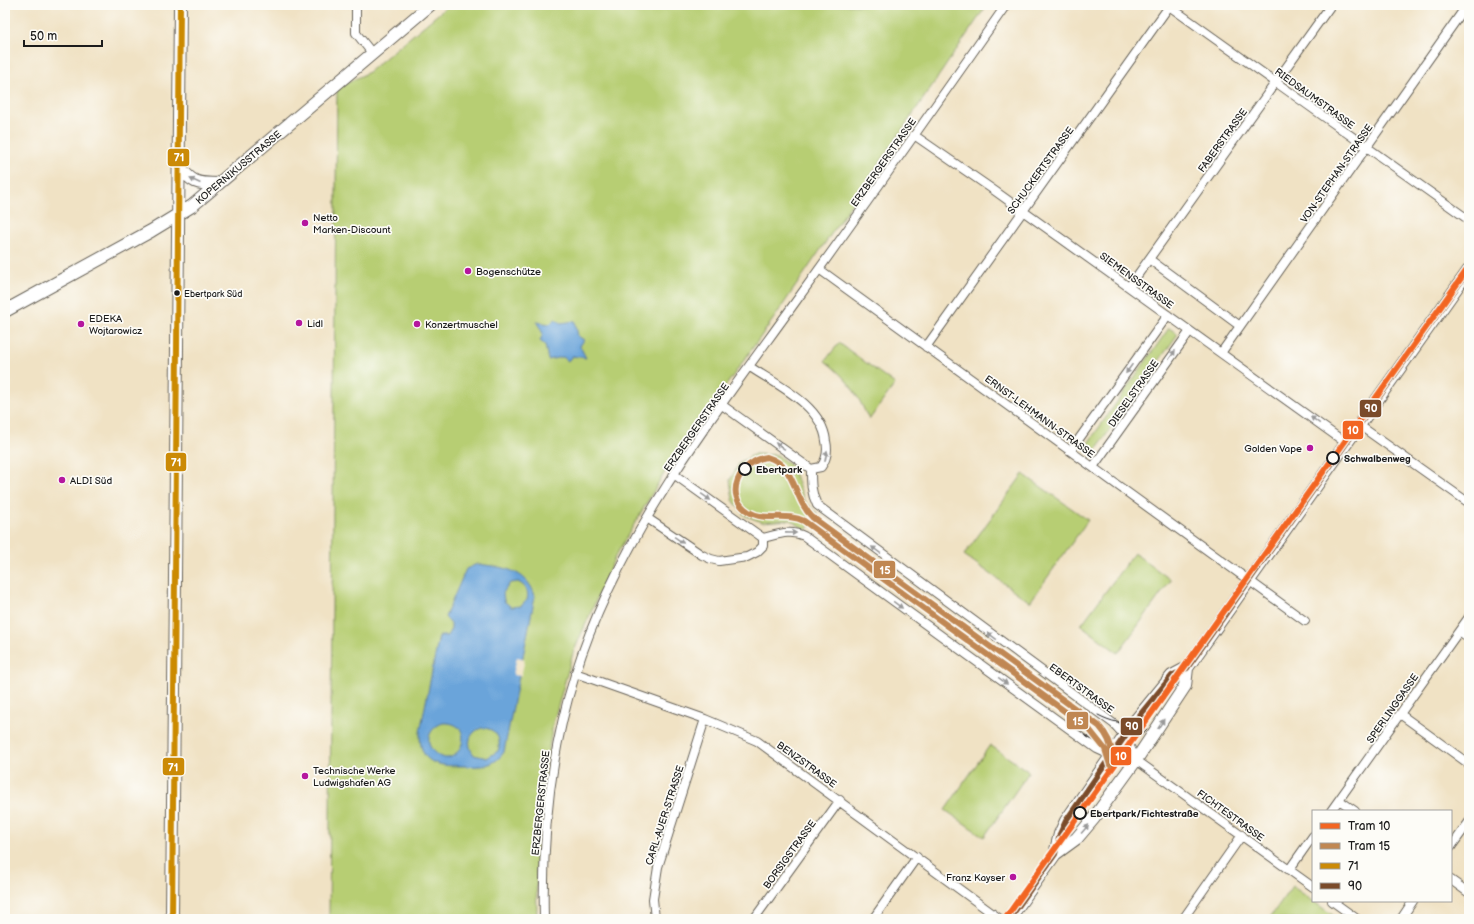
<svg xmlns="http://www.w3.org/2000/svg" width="1474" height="924" font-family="'Balsamiq Sans',sans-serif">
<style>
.green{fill:#b7ce73;stroke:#6a7548}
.water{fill:#6aa4da;stroke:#43607b;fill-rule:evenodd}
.pier{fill:#f0e2c4}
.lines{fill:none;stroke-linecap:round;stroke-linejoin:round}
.street-casing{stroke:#666157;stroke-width:10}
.secondary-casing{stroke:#666157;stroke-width:14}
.street{stroke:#fff;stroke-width:8}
.secondary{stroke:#fff;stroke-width:12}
.tram{stroke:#1c1c1c;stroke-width:1}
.bus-1-casing{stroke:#fdfcf7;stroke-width:9}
.bus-2-casing{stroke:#fdfcf7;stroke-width:9}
.bus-1{stroke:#cb8a06;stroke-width:6}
.bus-2{stroke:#7a4b2a;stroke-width:6}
.tram-1-casing{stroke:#fdfcf7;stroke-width:9}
.tram-2-casing{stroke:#fdfcf7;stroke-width:9}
.tram-1{stroke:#f26522;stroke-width:6}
.tram-2{stroke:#c08752;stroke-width:6}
.oneway{fill:#999}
.poi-dot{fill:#b5179e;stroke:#fdfcf7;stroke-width:1.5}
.bus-dot{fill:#1c1c1c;stroke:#fdfcf7;stroke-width:1.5}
.stop-dot{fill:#fdfcf7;stroke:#1c1c1c;stroke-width:2}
.labels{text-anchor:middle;stroke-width:3.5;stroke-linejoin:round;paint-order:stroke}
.bus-label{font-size:9px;fill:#1c1c1c;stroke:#fdfcf7;text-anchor:start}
.street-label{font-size:10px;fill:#1c1c1c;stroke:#fdfcf7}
.poi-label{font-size:10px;fill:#1c1c1c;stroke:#fdfcf7;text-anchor:start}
.stop-label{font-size:10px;font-weight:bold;fill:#1c1c1c;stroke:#fdfcf7;text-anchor:start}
.line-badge{stroke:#fdfcf7;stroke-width:1.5}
.badge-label{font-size:11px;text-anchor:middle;font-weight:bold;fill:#fff}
</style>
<rect width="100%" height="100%" fill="#fdfcf7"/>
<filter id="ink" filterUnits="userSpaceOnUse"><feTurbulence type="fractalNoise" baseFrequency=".025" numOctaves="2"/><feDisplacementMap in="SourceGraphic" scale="8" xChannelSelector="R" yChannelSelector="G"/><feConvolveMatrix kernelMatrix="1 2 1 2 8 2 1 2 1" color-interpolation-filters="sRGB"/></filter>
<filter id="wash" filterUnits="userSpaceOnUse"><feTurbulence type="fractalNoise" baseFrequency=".012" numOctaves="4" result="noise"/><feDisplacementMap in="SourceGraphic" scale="16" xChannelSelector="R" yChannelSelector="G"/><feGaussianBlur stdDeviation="0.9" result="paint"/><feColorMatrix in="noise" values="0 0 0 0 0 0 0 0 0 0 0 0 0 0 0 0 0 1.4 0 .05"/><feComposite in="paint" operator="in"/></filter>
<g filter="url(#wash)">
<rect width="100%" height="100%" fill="#f0e2c4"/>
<path class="green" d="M449 5H987L774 318 666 470 615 557 573 653 553 724 546 765 536 859 537 919H329L337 88 367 73Z
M1169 328 1178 334 1094 452 1086 446Z
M839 343 895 384 869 420C856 392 850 381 825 361Z
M755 454 777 455 792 467 804 500 818 514 806 530 790 520 762 522 744 515 733 500 730 480 740 462Z
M1023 474 1088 520 1030 602 964 555Z
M1134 553 1171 580 1118 653 1081 625Z
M990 745 1029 772 984 837 945 810Z
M1292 886 1338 919H1269Z"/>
<path class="water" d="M555 319 561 323 575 321 578 336 584 340 580 346 586 358 572 356 568 361 563 357 548 360 545 345 540 341 543 334 537 322 550 324Z
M477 564C502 567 527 569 535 596L504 752C494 767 480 767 463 766 436 766 419 764 420 732L439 636H447L451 629V624L445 617 466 569ZM518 582C526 586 529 591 527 600L521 606 511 607 504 601 503 593 510 583ZM443 723C480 721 458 774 435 753 423 742 430 727 443 723ZM482 728C496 728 502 739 498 751L487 758 474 755C466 744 469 732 482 728Z"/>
<path class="pier" d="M517 657 525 659 521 676 513 675Z"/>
</g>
<g filter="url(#ink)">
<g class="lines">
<g class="street-casing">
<path id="street" d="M356 5V33L372 53
M1169 6 1469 220
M914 135 995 191 1346 443
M1149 259 1240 326
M819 269 1305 621
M1129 287 1331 5
M926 347 1170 5
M1221 353 1467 5
M750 367C777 385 822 405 826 441 828 450 827 459 821 467L811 469C811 483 811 493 817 505L1114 724 1125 736 1136 760
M722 405 811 469
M1359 425 1469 503
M1071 450 1168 315
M1093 467 1190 331
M675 475 763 538
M647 518 702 555 711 559 719 561 747 557 757 552 763 546V538C777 535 789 529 804 536L1097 749 1112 756 1136 760 1313 887
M1459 631 1469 638
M575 673 705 719 757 741 1000 919
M1400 714 1469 764
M1339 800 1355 811
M1331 811 1469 617
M1451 847 1469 822
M1289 870 1313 836
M1451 880 1469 893
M1332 901 1357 919
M544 919C542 836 550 754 575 675 618 536 715 414 799 297 869 200 938 102 1006 5
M655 919 653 899 658 867 705 719
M754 919 840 800
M873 919 917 857
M1183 919 1242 835
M1401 919 1413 901"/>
</g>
<g class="secondary-casing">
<path id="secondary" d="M178 165C192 183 197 184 218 184
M5 311 151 231 192 206 430 5
M1055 854 1060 834 1066 821 1136 720 1172 676 1187 668 1469 270
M172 919 180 5
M1009 919 1055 854 1077 838 1094 818 1136 760 1185 686 1187 668"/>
</g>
<use href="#street" class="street"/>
<use href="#secondary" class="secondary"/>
<path class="tram" d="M1098 715C1127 730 1141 722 1162 700
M1084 735C1108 751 1126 751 1147 729"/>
<g class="bus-1-casing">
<path id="bus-1" d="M172 919 180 5"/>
</g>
<g class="bus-2-casing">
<path id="bus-2" d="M1009 919 1055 854 1060 834 1066 821 1136 720 1172 676 1187 668 1469 270"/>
</g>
<use href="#bus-1" class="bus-1"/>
<use href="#bus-2" class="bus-2"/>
<g class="tram-1-casing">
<path id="tram-1" d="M1005 919 1469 267"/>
</g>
<g class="tram-2-casing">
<path id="tram-2" d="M767 457C797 466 792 497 812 517L1099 726C1109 737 1115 750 1110 765L1105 749 1089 729 804 521C787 512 765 522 749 512 722 496 740 461 767 457Z"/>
</g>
<use href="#tram-1" class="tram-1"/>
<use href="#tram-2" class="tram-2"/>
</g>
<defs><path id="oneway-solid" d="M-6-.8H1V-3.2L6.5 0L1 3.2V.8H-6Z"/></defs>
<g class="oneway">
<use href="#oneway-solid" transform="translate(195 181) rotate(-156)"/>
<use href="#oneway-solid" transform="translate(1172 355) rotate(-55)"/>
<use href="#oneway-solid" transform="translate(1129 369) rotate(125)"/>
<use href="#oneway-solid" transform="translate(1315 420) rotate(-144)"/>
<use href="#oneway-solid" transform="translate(780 446) rotate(-145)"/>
<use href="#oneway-solid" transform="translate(826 456) rotate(-79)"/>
<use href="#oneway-solid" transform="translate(706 497) rotate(35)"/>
<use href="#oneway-solid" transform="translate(791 533) rotate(1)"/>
<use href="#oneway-solid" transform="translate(679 540) rotate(35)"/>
<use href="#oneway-solid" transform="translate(876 550) rotate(-144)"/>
<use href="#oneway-solid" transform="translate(898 605) rotate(36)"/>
<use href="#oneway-solid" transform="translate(992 636) rotate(-144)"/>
<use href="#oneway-solid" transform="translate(1003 681) rotate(36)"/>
<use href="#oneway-solid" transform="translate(1161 724) rotate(-57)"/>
<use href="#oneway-solid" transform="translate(1085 829) rotate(-49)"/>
</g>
</g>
<g class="poi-dot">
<circle cx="305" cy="223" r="4"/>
<circle cx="468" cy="271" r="4"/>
<circle cx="299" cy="323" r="4"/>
<circle cx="81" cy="324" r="4"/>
<circle cx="417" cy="324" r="4"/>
<circle cx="1310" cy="448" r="4"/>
<circle cx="62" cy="480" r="4"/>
<circle cx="305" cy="776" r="4"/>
<circle cx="1013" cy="877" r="4"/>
</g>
<circle class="bus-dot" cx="177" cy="293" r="3.5"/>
<g class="stop-dot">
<circle cx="1333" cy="458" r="6"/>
<circle cx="745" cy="469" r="6"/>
<circle cx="1080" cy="813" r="6"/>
</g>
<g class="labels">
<g class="bus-label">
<text x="184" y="297">Ebertpark Süd</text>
</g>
<g class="street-label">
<text transform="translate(1315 98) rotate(36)" y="4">RIEDSAUMSTRASSE</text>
<text transform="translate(1222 140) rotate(-54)" y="4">FABERSTRASSE</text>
<text transform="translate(883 162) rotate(-55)" y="4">ERZBERGERSTRASSE</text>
<text transform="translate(238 167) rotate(-40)" y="4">KOPERNIKUSSTRASSE</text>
<text transform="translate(1040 170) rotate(-54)" y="4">SCHUCKERTSTRASSE</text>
<text transform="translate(1336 173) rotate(-55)" y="4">VON-STEPHAN-STRASSE</text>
<text transform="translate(1137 280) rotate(36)" y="4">SIEMENSSTRASSE</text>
<text transform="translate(1133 393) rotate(-55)" y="4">DIESELSTRASSE</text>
<text transform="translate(1040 416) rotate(36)" y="4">ERNST-LEHMANN-STRASSE</text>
<text transform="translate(696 427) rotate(-55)" y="4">ERZBERGERSTRASSE</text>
<text transform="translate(1082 688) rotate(36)" y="4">EBERTSTRASSE</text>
<text transform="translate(1392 708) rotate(-55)" y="4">SPERLINGGASSE</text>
<text transform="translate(807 764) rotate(36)" y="4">BENZSTRASSE</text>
<text transform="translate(540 803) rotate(-84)" y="4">ERZBERGERSTRASSE</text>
<text transform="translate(664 815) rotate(-72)" y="4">CARL-AUER-STRASSE</text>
<text transform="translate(1231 815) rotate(36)" y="4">FICHTESTRASSE</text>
<text transform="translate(789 854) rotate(-54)" y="4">BORSIGSTRASSE</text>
</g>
<g class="poi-label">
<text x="313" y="221">Netto<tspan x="313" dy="12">Marken-Discount</tspan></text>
<text x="476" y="275">Bogenschütze</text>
<text x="89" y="322">EDEKA<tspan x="89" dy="12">Wojtarowicz</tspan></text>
<text x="307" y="327">Lidl</text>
<text x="425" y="328">Konzertmuschel</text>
<text x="1302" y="452" text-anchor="end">Golden Vape</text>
<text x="70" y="484">ALDI Süd</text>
<text x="313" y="774">Technische Werke<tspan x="313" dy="12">Ludwigshafen AG</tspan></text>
<text x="1005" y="881" text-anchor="end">Franz Kayser</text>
</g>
<g class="stop-label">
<text x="1344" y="462">Schwalbenweg</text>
<text x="756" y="473">Ebertpark</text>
<text x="1090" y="817">Ebertpark/Fichtestraße</text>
</g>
</g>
<g class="line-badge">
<rect x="167" y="148" width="23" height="19" rx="4" fill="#cb8a06"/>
<rect x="1359" y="399" width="23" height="19" rx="4" fill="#7a4b2a"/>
<rect x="1342" y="420" width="22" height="20" rx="4" fill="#f26522"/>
<rect x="165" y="452" width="22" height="20" rx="4" fill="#cb8a06"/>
<rect x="873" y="560" width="23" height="19" rx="4" fill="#c08752"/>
<rect x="1066" y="711" width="23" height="19" rx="4" fill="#c08752"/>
<rect x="1120" y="717" width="23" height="19" rx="4" fill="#7a4b2a"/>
<rect x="1110" y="746" width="22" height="20" rx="4" fill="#f26522"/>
<rect x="162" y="757" width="23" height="19" rx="4" fill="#cb8a06"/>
</g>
<g class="badge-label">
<text x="179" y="161">71</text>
<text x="1371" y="412">90</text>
<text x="1353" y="434">10</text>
<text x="176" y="466">71</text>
<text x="885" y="574">15</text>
<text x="1078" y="725">15</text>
<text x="1132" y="730">90</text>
<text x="1121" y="760">10</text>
<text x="173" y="771">71</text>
</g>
<rect width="1474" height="924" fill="none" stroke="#fdfcf7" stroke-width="20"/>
<rect x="1312" y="810" width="140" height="92" fill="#fdfcf7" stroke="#a3a29f"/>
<rect x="1320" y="823" width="20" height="6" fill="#f26522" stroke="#a3a29f"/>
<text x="1348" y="830" font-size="12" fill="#1c1c1c">Tram 10</text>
<rect x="1320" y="843" width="20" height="6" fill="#c08752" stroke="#a3a29f"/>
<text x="1348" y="850" font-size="12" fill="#1c1c1c">Tram 15</text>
<rect x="1320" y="863" width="20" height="6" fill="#cb8a06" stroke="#a3a29f"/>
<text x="1348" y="870" font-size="12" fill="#1c1c1c">71</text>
<rect x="1320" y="883" width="20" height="6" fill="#7a4b2a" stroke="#a3a29f"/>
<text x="1348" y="890" font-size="12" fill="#1c1c1c">90</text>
<path d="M24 40v6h78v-6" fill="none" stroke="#1c1c1c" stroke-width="2"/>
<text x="30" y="40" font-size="12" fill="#1c1c1c" stroke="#fdfcf7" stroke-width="3" paint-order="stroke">50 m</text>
</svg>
